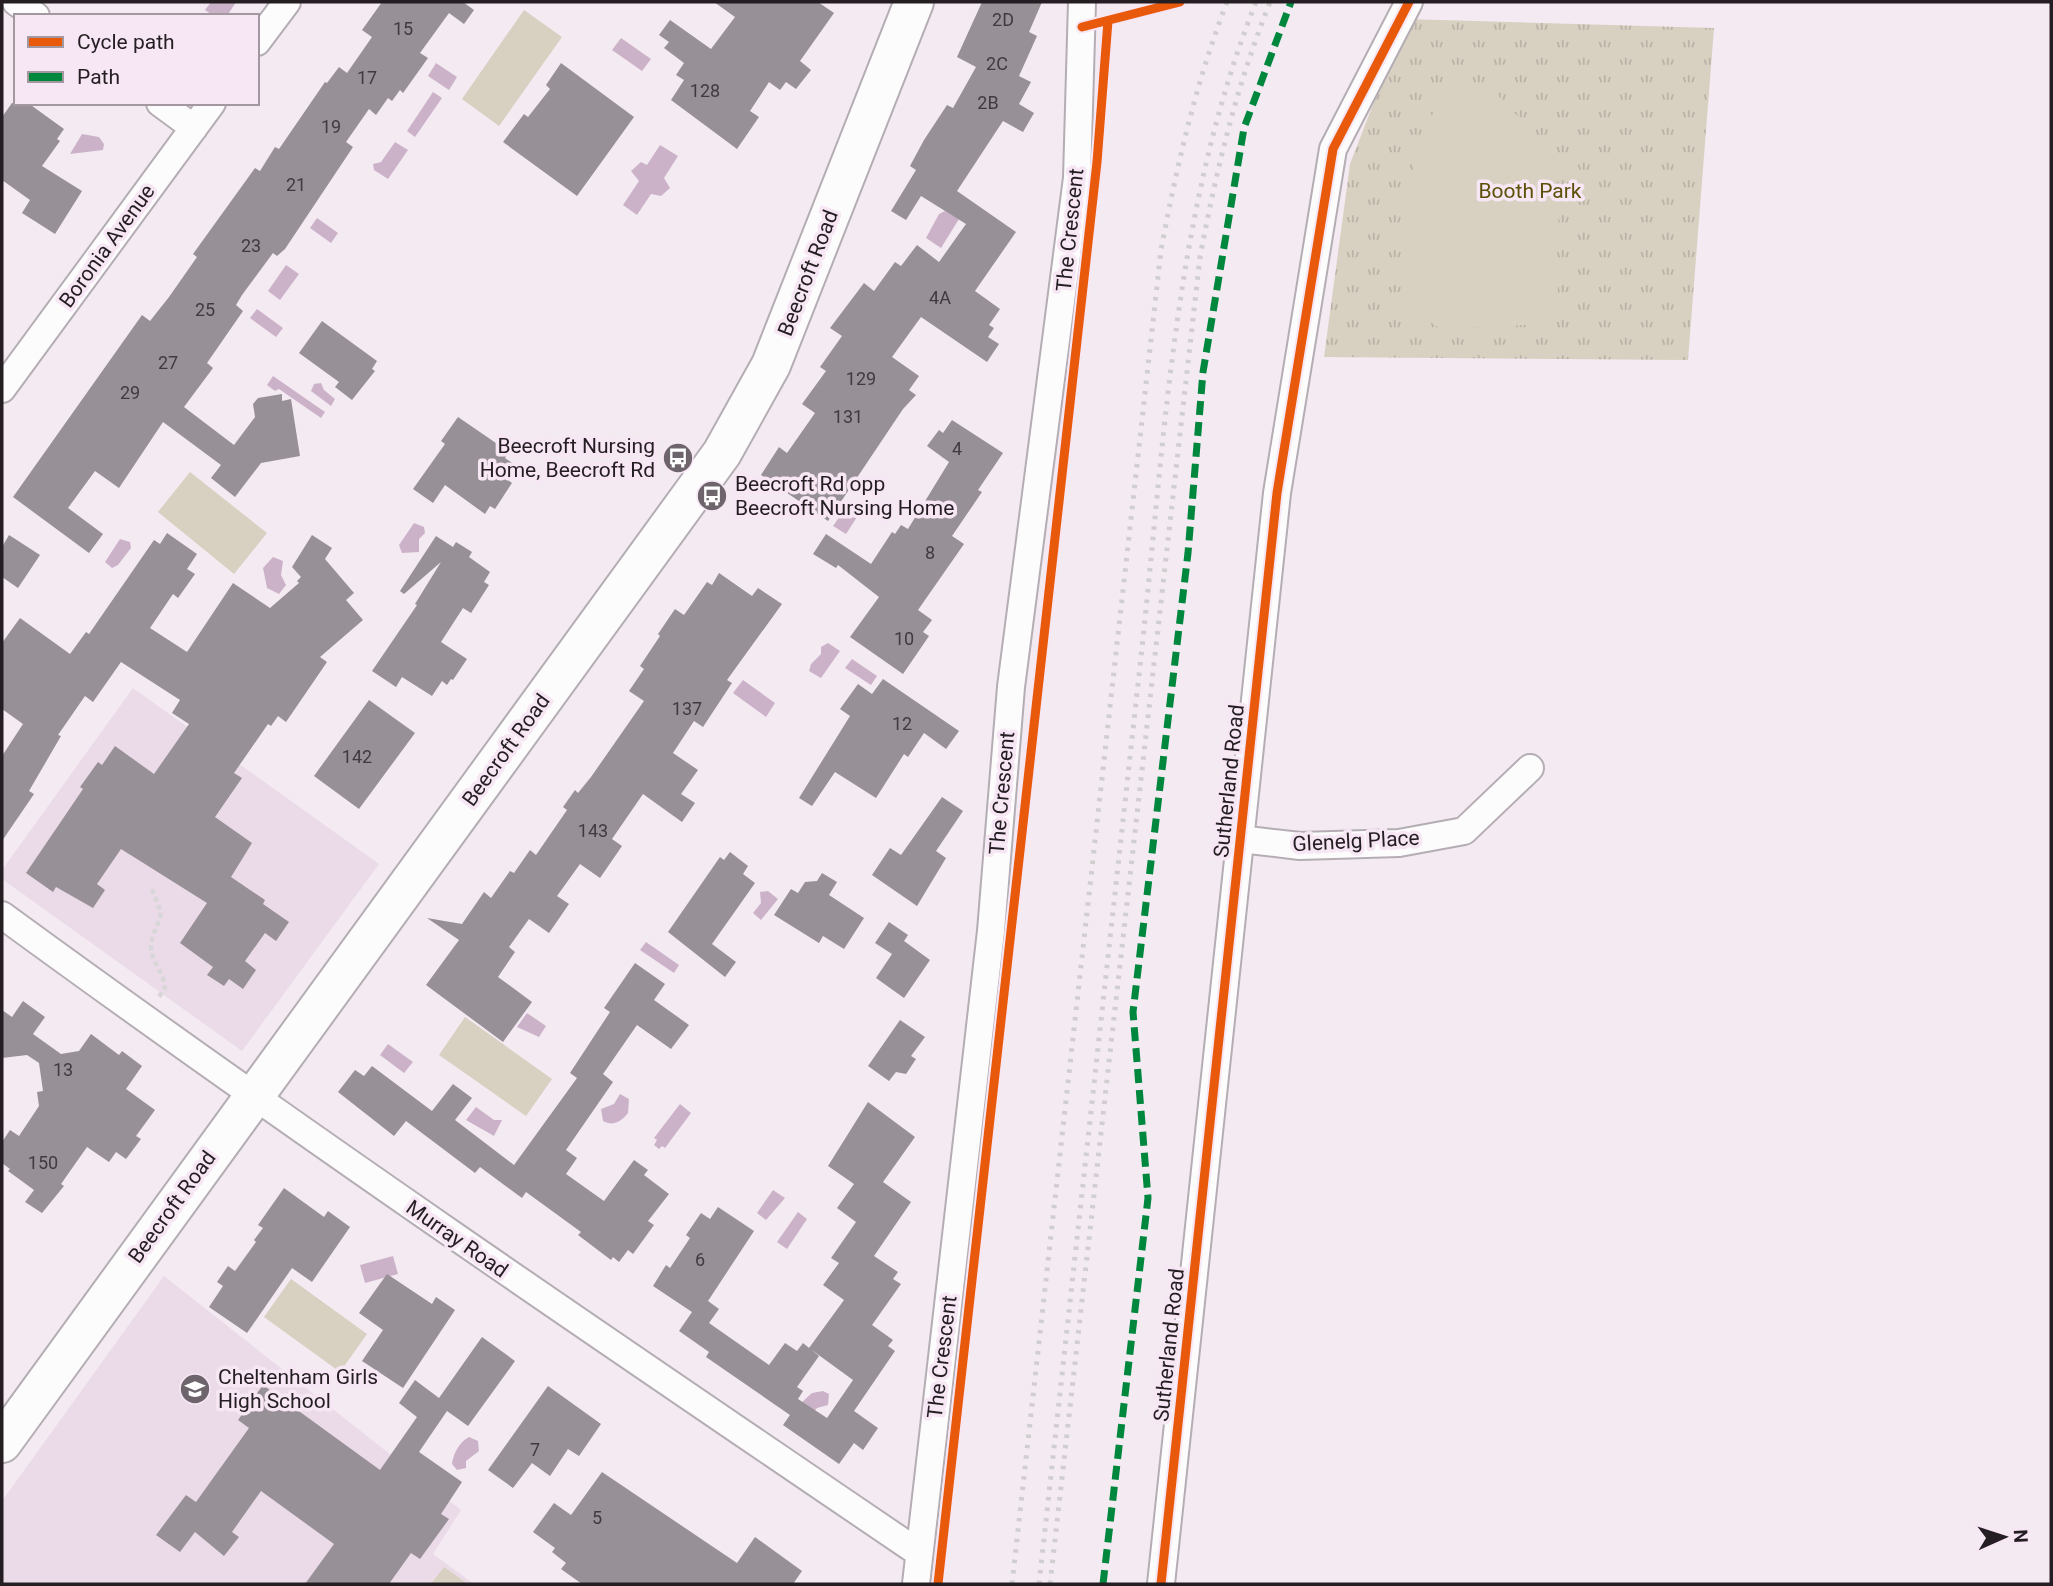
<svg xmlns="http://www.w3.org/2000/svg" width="2053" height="1586" font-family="Roboto,sans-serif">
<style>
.built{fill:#ebdbe9}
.grass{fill:url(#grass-tufts)}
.garden{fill:#d8d0c1}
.water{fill:#ccb2c9}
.building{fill:#979096}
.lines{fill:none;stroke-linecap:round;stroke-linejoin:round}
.minor-casing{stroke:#b4adb3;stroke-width:30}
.primary-casing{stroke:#b4adb3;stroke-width:42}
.path{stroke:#d9d6d8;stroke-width:4.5;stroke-dasharray:5 3.5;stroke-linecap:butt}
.minor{stroke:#fdfcfd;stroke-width:26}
.primary{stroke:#fdfcfd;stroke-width:38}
.rail{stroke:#d1ced0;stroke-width:5;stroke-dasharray:3.5 7;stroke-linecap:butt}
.quiet{stroke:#00873e;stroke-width:7;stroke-dasharray:14 7;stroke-linecap:butt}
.cycleway-casing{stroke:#f7e7f4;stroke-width:13}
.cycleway{stroke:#e8590c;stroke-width:9}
.labels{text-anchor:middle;stroke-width:7;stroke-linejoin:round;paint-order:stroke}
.number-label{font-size:18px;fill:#413a40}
.park-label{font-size:21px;fill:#5d5008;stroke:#f7e7f4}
.street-label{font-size:21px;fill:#241e23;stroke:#f7e7f4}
.poi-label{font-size:21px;fill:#241e23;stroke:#f7e7f4;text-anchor:start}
</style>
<defs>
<pattern id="grass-tufts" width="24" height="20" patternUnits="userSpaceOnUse" patternTransform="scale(1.75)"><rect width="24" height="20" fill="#d8d0c1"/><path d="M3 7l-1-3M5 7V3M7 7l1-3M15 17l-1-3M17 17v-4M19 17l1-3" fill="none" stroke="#b9b2a6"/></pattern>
</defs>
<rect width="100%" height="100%" fill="#f4eaf2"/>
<path class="built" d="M133 688 379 864 242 1051 2 879V870Z
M164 1276 461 1510 433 1554 474 1584H2V1501Z"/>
<path class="grass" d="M1406 19 1714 28 1688 360 1324 357 1350 164Z"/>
<path class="garden" d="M524 10 562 37 499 126 462 99Z
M1486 83 1532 131 1561 192 1557 239 1558 309 1527 325 1441 329 1410 309 1407 189 1425 125 1452 86Z
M190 472 267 533 234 574 158 512Z
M465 1017 552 1079 526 1116 439 1055Z
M291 1279 367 1334 340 1372 264 1317Z
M444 1567 468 1584H431Z"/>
<path class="water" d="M211 2H236L227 16H214L205 10Z
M621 38 651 59 642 71 612 50Z
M436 63 457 77 449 90 428 76Z
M433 92 442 98 415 137 407 131Z
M82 134 99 137 104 144 103 150 70 154Z
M395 142 408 150 388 179 374 170 373 164 381 162Z
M660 145 678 156 664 178 670 188 661 196 651 194 637 215 623 205 639 181 631 171 641 162 647 165Z
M945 211 959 219 941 248 926 238 939 214Z
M317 218 338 233 331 243 310 228Z
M286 265 299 274 280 300 268 291Z
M257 309 283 328 276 337 250 318Z
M273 376 325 412 321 418 279 389 275 391 267 385Z
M321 383 324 390 335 399 331 406 311 391 314 384Z
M847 506 859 514 846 534 833 526Z
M414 523 424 527 425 533 419 539V552L402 553 399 545Z
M120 539 130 542 131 548 118 565 112 568 105 562Z
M273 557 283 561 281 575 286 585 279 594 267 588 263 568Z
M828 643 840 651 821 678 809 671 811 664 821 654V647Z
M852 659 877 676 871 685 845 668Z
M743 680 775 703 766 717 733 693Z
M768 891 778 899 761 920 753 913 761 903 760 892Z
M646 942 679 965 674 973 640 950Z
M527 1013 546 1026 539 1037 517 1027Z
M388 1044 413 1062 404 1073 380 1055Z
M620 1094 629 1099 628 1113C622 1121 613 1127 603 1121L601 1109 614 1104Z
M680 1104 691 1113 665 1148 662 1146 659 1149 654 1145 657 1140 654 1138Z
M476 1107 494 1120H502L494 1136 466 1120Z
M773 1190 785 1198 766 1220 757 1213Z
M798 1212 807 1219 787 1249 777 1242Z
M393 1256 398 1274 365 1283 360 1265Z
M823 1391 829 1394 828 1405 817 1408 811 1415 801 1403 812 1393Z
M469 1437 478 1441 479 1451 466 1461V1468L457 1470 452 1464C453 1454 460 1441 469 1437Z"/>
<path class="building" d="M382 2H463L474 10 464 24 449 13 420 53 428 58 403 93 400 90 392 101 388 98 376 115 369 109 346 142 353 147 285 249 277 256 273 253 242 295 236 305 243 311 207 363 213 368 184 407 234 445 255 417 253 404 258 398 282 394V401L291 399 300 456 261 463 235 497 211 478 221 465 163 422 119 488 95 471 68 508 103 534 89 553 13 497 142 315 150 321 169 297 197 257 193 254 255 168 260 171 275 147 279 149 325 82 327 83 339 67 347 73 372 37 362 30Z
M714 2H818L834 13 800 61 811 70 796 89 786 82 780 90 769 82 750 111 759 117 737 149 671 100 684 80 676 75 684 63 664 48 669 42 659 35 670 20 711 49 735 17Z
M982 2H1042L1029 32 1037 36 1019 76 1031 82 1019 104 1034 113 1023 132 1003 121 957 191 1016 232 975 291 1000 309 989 325 994 328 988 337 999 344 987 362 921 317 892 357 919 376 909 390 916 395 903 409 828 521 761 475 779 447 787 453 815 413 802 404 826 371 820 367 842 336 830 328 864 283 874 291 895 262 901 266 917 245 939 262 966 224 921 196 906 220 891 211 916 170 910 166 924 140 947 105 953 108 976 67 957 57Z
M561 63 634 117 577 196 503 142 524 114 528 117 550 89 546 85Z
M12 103H28L64 129 57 139 60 141 42 166 82 191 55 234 22 213 30 200 2 180V117Z
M322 321 377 361 372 369 375 371 352 400 335 387 339 382 299 353Z
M458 417 509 452 505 458 518 467 508 480 512 483 495 509 490 506 485 514 445 485 433 503 413 489 445 444 441 441Z
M952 420 1003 453 978 490 982 492 952 536 964 544 918 610 932 620 923 632 929 636 903 674 850 637 879 597 838 565 836 568 813 554 826 534 871 564 892 532 895 534 901 525 908 529 949 462 927 446 939 430 943 433Z
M167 533 197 554 187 569 195 574 178 598 173 594 150 628 187 652 233 583 270 608 299 583 297 581 301 577 292 567 312 535 332 548 325 559 354 593 346 600 363 620 320 657 327 662 286 722 278 716 271 726 268 724 234 773 242 778 215 817 252 843 231 877 265 900 263 904 289 922 276 941 265 933 245 961 256 970 243 989 229 979 224 986 207 975 213 967 180 943 207 903 121 849 97 884 105 890 93 908 56 887 53 892 26 873 83 789 80 787 98 762 102 765 115 746 154 774 189 724 172 713 180 700 121 662 93 702 85 696 58 735 61 736 29 791 34 794 2 841V756L23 724 2 709V643L20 618 70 654 86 632 89 634 154 540 160 544Z
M9 535 40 555 18 588 2 577V547Z
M436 536 453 547 456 542 472 552 469 557 490 572 484 582 489 585 471 613 463 608 441 642 467 659 453 680 451 679 447 685 442 681 432 696 402 677 396 687 372 671 417 605 415 604 441 562 404 594 400 591Z
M719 573 752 596 758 588 782 604 727 680 732 683 703 727 694 721 673 753 698 770 681 794 695 803 682 822 643 794 612 839 622 846 600 878 580 864 557 896 569 904 549 933 529 919 509 947 515 952 498 977 532 1002 503 1042 426 985 459 940 427 918 462 924 484 892 491 898 510 871 514 873 530 850 536 855 567 810 563 807 575 790 578 793 591 777 644 701 629 691 644 669 640 666 660 636 658 634 675 609 684 615 707 582 712 585Z
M883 679 959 731 946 749 924 733 908 757 904 754 876 798 835 772 812 806 799 798 850 716 840 709 858 684 872 694Z
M369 700 415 733 359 809 314 776Z
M942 797 963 811 936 851 946 858 917 906 872 875 890 848 901 855Z
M730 852 748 866 743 874 755 883 712 944 736 962 725 977 668 932 720 857 724 860Z
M822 873 837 882 829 895 864 918 844 949 823 936 819 943 774 915 791 889 798 893 805 882 817 881Z
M889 922 908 935 904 941 930 960 904 998 876 978 892 954 875 943Z
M635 963 665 984 654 1000 689 1025 671 1049 637 1025 603 1074 613 1082 566 1150 577 1158 566 1174 604 1201 634 1160 648 1170 644 1175 669 1194 648 1221 654 1225 633 1254 628 1250 619 1262 613 1257 611 1260 578 1235 581 1232 526 1192 522 1198 480 1167 475 1173 406 1121 394 1136 338 1092 355 1070 364 1076 372 1066 432 1111 453 1084 472 1098 455 1120 514 1165 577 1078 570 1073 610 1012 604 1008Z
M23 1001 45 1017 33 1034 61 1054 79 1051 91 1034 119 1055 122 1051 142 1066 126 1089 155 1110 136 1136 141 1139 126 1159 116 1152 109 1162 87 1147 61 1184 64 1186 42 1213 25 1202 34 1190 8 1171 10 1169 2 1163V1142L10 1130 19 1136 39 1106 37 1092 43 1091 39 1063 27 1055 2 1058V1010L12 1017Z
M900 1020 925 1037 911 1056 916 1059 906 1074 896 1072 889 1081 868 1066Z
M868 1102 915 1137 883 1182 911 1202 874 1256 898 1272 893 1279 901 1284 872 1325 893 1340 888 1346 895 1351 854 1411 878 1428 863 1450 854 1443 839 1464 783 1425 790 1415 706 1357 709 1352 679 1331 692 1312 653 1286 666 1265 670 1268 690 1238 686 1235 701 1213 710 1219 718 1207 754 1231 708 1301 719 1309 709 1323 769 1365 785 1343 797 1351 803 1343 819 1356 797 1387 803 1391 798 1399 827 1418 853 1380 809 1348 844 1300 823 1285 839 1263 831 1258 856 1222 837 1208 854 1184 828 1166Z
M284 1188 324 1217 328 1211 350 1227 312 1282 292 1268 247 1333 209 1307 223 1286 217 1282 228 1266 235 1271 256 1242 254 1240 263 1228 258 1225Z
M387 1274 432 1304 436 1297 455 1310 403 1388 362 1361 383 1330 359 1313Z
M482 1337 515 1361 468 1426 447 1411 419 1452 462 1482 441 1514 449 1519 420 1559 411 1553 389 1584H305L334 1544 261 1491 232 1532 239 1537 224 1556 195 1532 180 1552 156 1535 186 1495 196 1502 216 1474 249 1428 238 1420 263 1385 380 1470 417 1417 399 1403 415 1380 439 1398Z
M548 1386 601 1424 579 1456 568 1449 550 1476 532 1463 513 1488 488 1470Z
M602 1472 737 1563 755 1537 802 1571 793 1584H582L561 1569 566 1563 552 1552 555 1548 533 1532 554 1503 571 1515Z"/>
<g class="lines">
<g class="minor-casing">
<path id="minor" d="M16 2 36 16
M257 42 287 2
M160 103 194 128
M2 389 212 103
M1240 839 1300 846 1399 843 1464 831 1530 768
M2 915C303 1135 611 1344 919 1553
M916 1584 991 931 1011 687 1077 178 1082 2
M1161 1584 1277 493 1333 149 1409 2"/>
</g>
<g class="primary-casing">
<path id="primary" d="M2 1443 722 453 771 365 914 2"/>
</g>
<path class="path" d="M152 889 161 912C160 923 152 933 151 945 150 960 164 972 165 988L158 998"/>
<use href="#minor" class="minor"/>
<use href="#primary" class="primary"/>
<path class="rail" d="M1012 1584 1161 250C1177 165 1196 82 1227 2
M1039 1584C1073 1275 1107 966 1141 657 1165 438 1174 208 1256 2
M1050 1584 1200 257C1217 167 1236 88 1270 2"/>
<path class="quiet" d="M1103 1584 1148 1198 1133 1012 1188 553 1203 372 1244 128 1291 2"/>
<g class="cycleway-casing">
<path id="cycleway" d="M1082 27 1180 2
M938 1584 1097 162 1108 21
M1161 1584 1277 493 1333 149 1409 2"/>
</g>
<use href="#cycleway" class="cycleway"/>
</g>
<defs>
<g id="bus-disc" transform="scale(1.575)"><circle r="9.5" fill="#6d656b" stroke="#f7e7f4"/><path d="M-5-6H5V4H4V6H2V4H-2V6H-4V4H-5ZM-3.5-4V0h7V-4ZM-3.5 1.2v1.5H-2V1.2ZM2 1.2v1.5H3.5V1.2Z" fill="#fff"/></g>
<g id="school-disc" transform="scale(1.575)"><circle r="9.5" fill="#6d656b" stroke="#f7e7f4"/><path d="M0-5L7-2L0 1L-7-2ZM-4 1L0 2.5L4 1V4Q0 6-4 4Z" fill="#fff"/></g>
</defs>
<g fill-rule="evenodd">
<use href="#bus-disc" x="678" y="458"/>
<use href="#bus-disc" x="712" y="496"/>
<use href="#school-disc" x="195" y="1389"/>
</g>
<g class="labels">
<g class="number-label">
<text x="1003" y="26">2D</text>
<text x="403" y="35">15</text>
<text x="997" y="70">2C</text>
<text x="367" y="84">17</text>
<text x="705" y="97">128</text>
<text x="988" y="109">2B</text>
<text x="331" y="133">19</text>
<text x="296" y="191">21</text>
<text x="251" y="252">23</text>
<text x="940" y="304">4A</text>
<text x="205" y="316">25</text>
<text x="168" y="369">27</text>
<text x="861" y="385">129</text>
<text x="130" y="399">29</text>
<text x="848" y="423">131</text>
<text x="957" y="455">4</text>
<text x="930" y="559">8</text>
<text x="904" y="645">10</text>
<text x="687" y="715">137</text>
<text x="902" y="730">12</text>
<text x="357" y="763">142</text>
<text x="593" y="837">143</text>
<text x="63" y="1076">13</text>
<text x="43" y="1169">150</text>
<text x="700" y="1266">6</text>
<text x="535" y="1456">7</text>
<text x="597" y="1524">5</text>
</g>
<g class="park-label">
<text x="1530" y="198">Booth Park</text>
</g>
<g class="street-label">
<text transform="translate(1070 230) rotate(-84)" y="7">The Crescent</text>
<text transform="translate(107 246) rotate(-54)" y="7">Boronia Avenue</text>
<text transform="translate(808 273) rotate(-69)" y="7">Beecroft Road</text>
<text transform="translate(506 750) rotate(-54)" y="7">Beecroft Road</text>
<text transform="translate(1229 781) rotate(-84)" y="7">Sutherland Road</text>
<text transform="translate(1002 793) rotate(-85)" y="7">The Crescent</text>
<text transform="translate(1356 841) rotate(-3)" y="7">Glenelg Place</text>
<text transform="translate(172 1207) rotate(-54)" y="7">Beecroft Road</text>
<text transform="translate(457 1239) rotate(35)" y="7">Murray Road</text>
<text transform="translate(1169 1345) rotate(-84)" y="7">Sutherland Road</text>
<text transform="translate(942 1357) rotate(-83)" y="7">The Crescent</text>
</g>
<g class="poi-label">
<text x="655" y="453" text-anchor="end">Beecroft Nursing<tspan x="655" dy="24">Home, Beecroft Rd</tspan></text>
<text x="735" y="491">Beecroft Rd opp<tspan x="735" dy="24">Beecroft Nursing Home</tspan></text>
<text x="218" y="1384">Cheltenham Girls<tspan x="218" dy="24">High School</tspan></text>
</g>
</g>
<rect width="2053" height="1586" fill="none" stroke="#241e23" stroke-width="7"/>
<rect x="14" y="14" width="245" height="91" fill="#f7e7f4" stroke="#a397a0" stroke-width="2"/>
<rect x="28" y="37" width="35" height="10" fill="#e8590c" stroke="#a397a0" stroke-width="2"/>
<text x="77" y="49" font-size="21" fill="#241e23">Cycle path</text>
<rect x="28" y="72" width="35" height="10" fill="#00873e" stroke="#a397a0" stroke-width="2"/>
<text x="77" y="84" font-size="21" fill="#241e23">Path</text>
<g transform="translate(2004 1537) rotate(87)" stroke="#f7e7f4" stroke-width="5" paint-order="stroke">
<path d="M0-5L12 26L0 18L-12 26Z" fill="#241e23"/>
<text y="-10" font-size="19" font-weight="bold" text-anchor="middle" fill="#241e23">N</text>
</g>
</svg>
